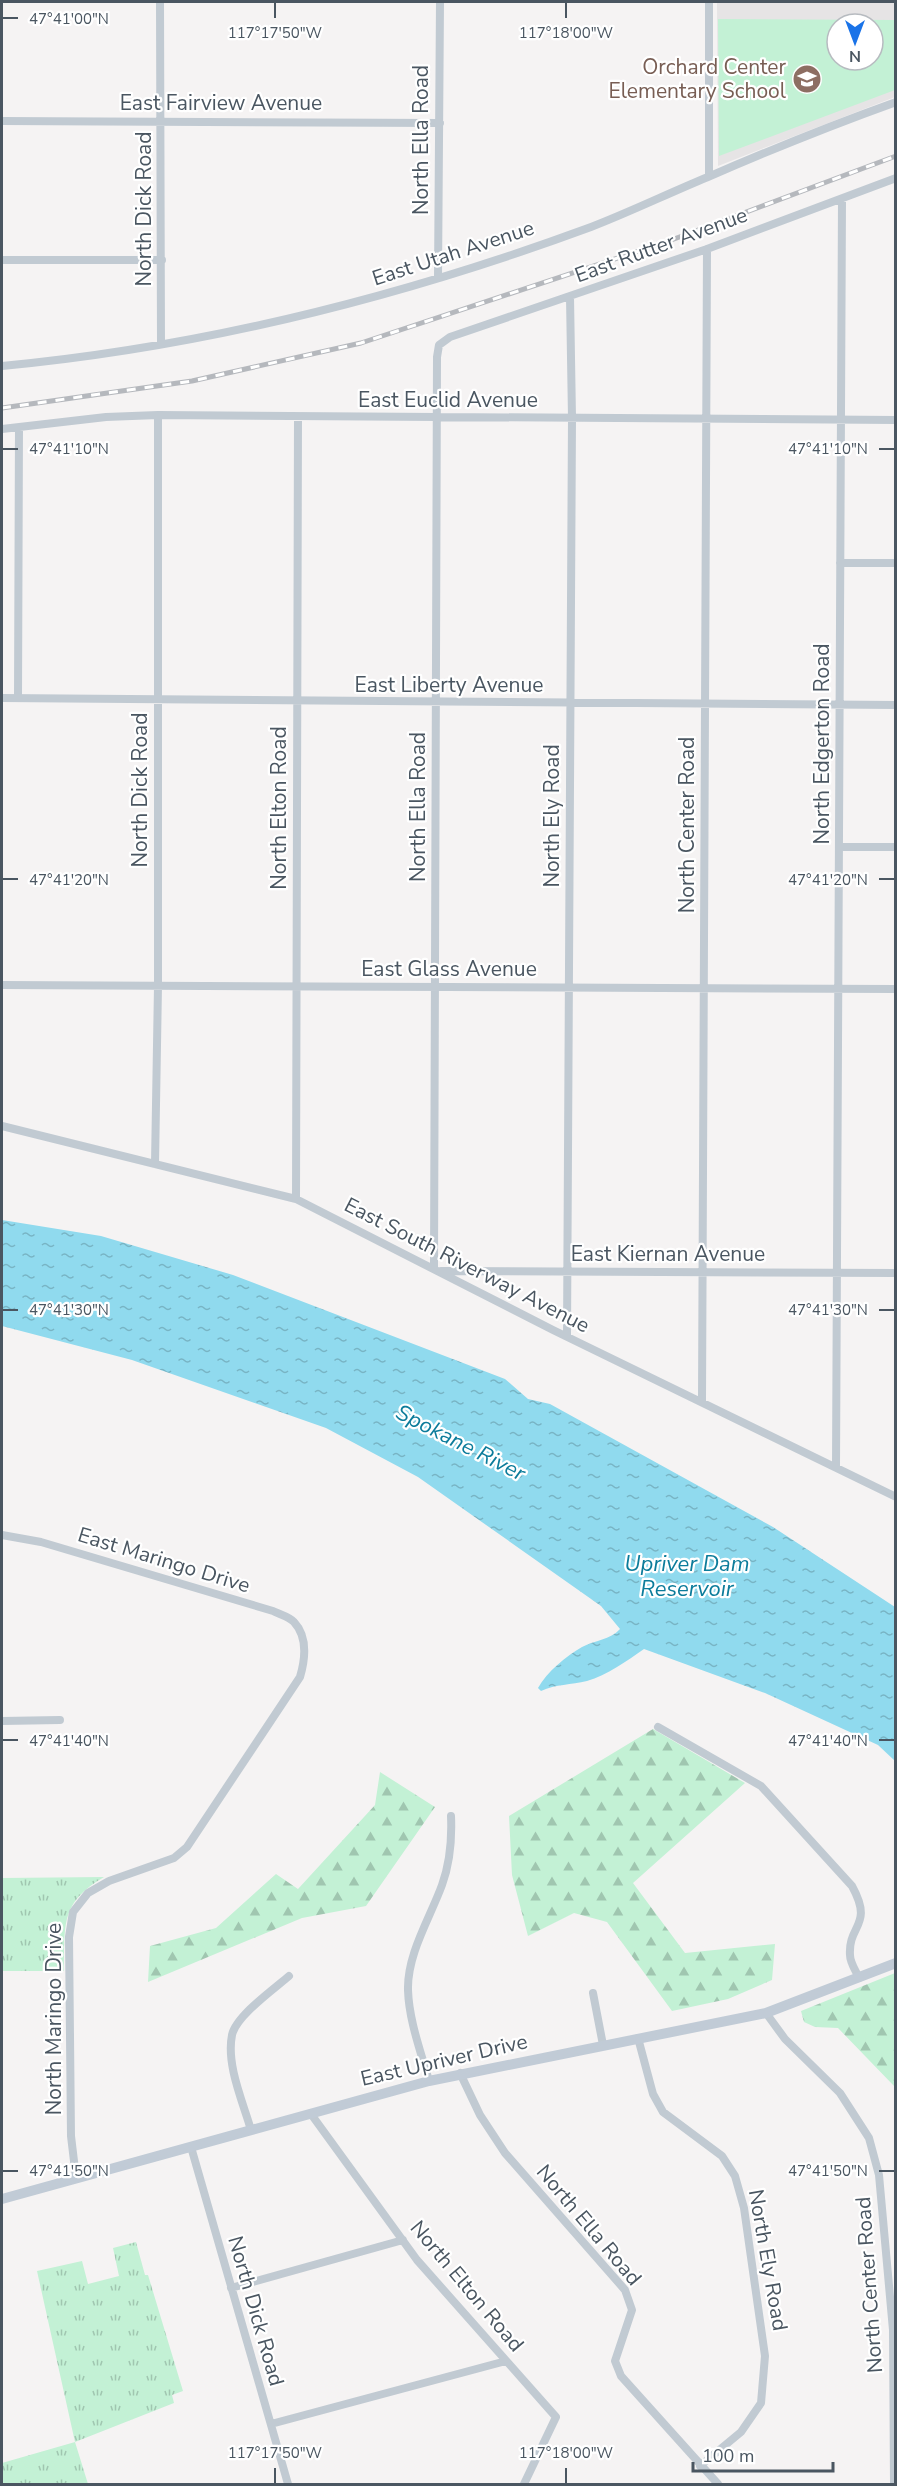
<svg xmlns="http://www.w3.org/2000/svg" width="897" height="2486" font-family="'Nunito Sans',sans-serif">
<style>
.education{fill:#e6e4e5;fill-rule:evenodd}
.grass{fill:url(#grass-tufts)}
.forest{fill:url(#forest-firs)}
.pitch{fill:#c3f1d5;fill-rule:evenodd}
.water{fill:url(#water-ripples)}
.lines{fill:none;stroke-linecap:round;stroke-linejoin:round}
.minor{stroke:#c1cad2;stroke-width:8}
.secondary{stroke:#c1cbd6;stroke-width:10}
.rail-casing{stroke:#b5b8bd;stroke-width:5}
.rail{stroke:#fff;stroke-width:3;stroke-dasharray:9;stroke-linecap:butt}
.ticks{fill:none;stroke:#4a5661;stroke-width:2}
.labels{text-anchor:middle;stroke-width:4.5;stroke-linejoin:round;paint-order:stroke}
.education-label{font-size:21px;fill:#785e54;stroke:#fff;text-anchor:end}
.street-label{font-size:21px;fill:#4a5661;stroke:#fff}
.water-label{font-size:22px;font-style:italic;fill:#0c7c9b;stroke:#fff}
.ticks-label{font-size:15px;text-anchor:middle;fill:#4a5661;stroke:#fff;stroke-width:4.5;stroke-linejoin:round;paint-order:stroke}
</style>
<defs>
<pattern id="grass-tufts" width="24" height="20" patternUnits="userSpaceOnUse" patternTransform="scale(1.5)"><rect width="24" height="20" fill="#c3f1d5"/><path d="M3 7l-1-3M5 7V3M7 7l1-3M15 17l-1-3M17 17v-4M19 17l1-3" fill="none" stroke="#a0c6b0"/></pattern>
<pattern id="forest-firs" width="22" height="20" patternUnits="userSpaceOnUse" patternTransform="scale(1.5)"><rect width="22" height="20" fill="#c3f1d5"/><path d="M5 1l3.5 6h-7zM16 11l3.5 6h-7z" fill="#a0c6b0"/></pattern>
<pattern id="water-ripples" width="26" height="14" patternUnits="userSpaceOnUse" patternTransform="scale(1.5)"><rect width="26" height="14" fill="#90daee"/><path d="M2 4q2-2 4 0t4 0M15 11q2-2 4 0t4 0" fill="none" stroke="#78b4c4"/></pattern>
</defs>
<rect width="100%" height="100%" fill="#f5f3f3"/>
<path class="education" d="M717 2H895V97L718 166ZM837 24H873V60H837Z"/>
<path class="grass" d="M104 1877C60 1903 65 1924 64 1971H2V1878Z
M136 2242 145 2275H148L183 2391 172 2395 174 2403 75 2442 88 2484H2V2463L75 2442 37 2271 82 2261 88 2284 119 2276 113 2248Z"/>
<path class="forest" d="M653 1729 745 1783 633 1883 685 1953 775 1944 772 1980 728 1999 672 2011 607 1922 574 1913 528 1936 512 1875 509 1816Z
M380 1772 435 1807 366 1906 302 1918 148 1982 150 1946 216 1928 276 1874 298 1889 375 1805Z
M895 1973V2087L838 2028 815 2027 804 2022 801 2011Z"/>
<path class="pitch" d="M718 19 895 20V90L719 156ZM837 24H873V60H837Z"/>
<path class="water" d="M2 1220 101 1236 233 1275 505 1379 528 1399 550 1404 773 1527 895 1607V1761L878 1745 765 1693 644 1649C627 1661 607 1675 587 1681 571 1685 556 1684 541 1691L538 1688C547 1672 566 1656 582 1647 595 1640 610 1640 620 1629L601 1606 418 1477 326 1428 132 1360 2 1326Z"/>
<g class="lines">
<path class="minor" d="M160 2 161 344
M2 121 440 123
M709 176V2
M2 260H162
M438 278 440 2
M2 366C203 347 401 297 591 227 630 212 669 193 708 177 770 150 832 125 896 102
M2 429 106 417 158 415 896 420
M840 563H896
M2 698 896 705
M18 698 19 427
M839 847H896
M2 985 896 989
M2 1126 296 1199 553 1330 896 1497
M155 1164 158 986V415
M296 1199 298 417
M434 1269 437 357 439 345 450 337 707 249 896 178
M441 1271 896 1273
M567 1336 572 418 570 297
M702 1401 707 249
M836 1467 842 200
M2 1535 41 1542 273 1611C279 1614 290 1617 294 1622 308 1637 305 1660 300 1677L187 1847 174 1858 109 1881 88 1893 73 1912 69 1937 71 2136 76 2178
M2 1721 60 1720
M658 1727 761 1786 852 1886C874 1926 848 1924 850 1955 850 1963 856 1971 859 1978
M593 1993 603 2045
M766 2013 785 2039 840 2093 869 2138 879 2175 893 2330 894 2484
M638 2038 653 2094 663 2112 722 2156 735 2176 744 2208 765 2356 761 2403 741 2432 700 2466
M460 2073 480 2115 505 2153 625 2290 632 2310 615 2361 621 2376 718 2484
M429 2081C421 2052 409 2021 408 1990 407 1954 430 1918 442 1885 450 1863 452 1839 451 1816
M311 2114 417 2260 556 2417 524 2484
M251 2130C243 2102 226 2065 232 2035 236 2016 274 1989 289 1976
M191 2147 288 2484
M231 2288 403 2240
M271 2424 506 2361"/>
<path class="secondary" d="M2 2199 429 2081 766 2013 896 1963"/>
<g class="rail-casing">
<path id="rail" d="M2 408 192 381 361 343 666 242 896 156"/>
</g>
<use href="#rail" class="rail"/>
</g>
<path class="ticks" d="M275 3V18M566 3V18M3 18H18M3 449H18M879 449H894M3 879H18M879 879H894M3 1310H18M879 1310H894M3 1740H18M879 1740H894M3 2171H18M879 2171H894M275 2468V2483M566 2468V2483"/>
<defs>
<g id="school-disc" transform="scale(1.5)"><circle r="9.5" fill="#8d6e63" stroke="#fff"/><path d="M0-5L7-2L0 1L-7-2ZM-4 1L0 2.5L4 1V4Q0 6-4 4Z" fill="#fff"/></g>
</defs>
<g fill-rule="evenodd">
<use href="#school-disc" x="807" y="79"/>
</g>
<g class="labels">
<g class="education-label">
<text x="786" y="74">Orchard Center<tspan x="786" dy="24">Elementary School</tspan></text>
</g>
<g class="street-label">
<text x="221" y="110">East Fairview Avenue</text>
<text transform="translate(421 140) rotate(-90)" y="7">North Ella Road</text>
<text transform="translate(144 209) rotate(-90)" y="7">North Dick Road</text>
<text transform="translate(661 245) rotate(-20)" y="7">East Rutter Avenue</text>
<text transform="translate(453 253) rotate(-18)" y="7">East Utah Avenue</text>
<text x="448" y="407">East Euclid Avenue</text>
<text x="449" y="692">East Liberty Avenue</text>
<text transform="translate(822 744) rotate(-90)" y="7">North Edgerton Road</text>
<text transform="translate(140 790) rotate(-90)" y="7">North Dick Road</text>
<text transform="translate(418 807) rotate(-90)" y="7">North Ella Road</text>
<text transform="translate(279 808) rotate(-90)" y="7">North Elton Road</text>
<text transform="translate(552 816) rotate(-90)" y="7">North Ely Road</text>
<text transform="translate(687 825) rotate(-90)" y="7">North Center Road</text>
<text x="449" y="976">East Glass Avenue</text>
<text x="668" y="1261">East Kiernan Avenue</text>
<text transform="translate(467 1265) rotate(27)" y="7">East South Riverway Avenue</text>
<text transform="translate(164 1560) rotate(17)" y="7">East Maringo Drive</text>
<text transform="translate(54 2019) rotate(-90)" y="7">North Maringo Drive</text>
<text transform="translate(444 2060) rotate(-13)" y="7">East Upriver Drive</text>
<text transform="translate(589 2225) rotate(50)" y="7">North Ella Road</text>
<text transform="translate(768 2260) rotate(80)" y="7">North Ely Road</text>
<text transform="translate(869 2285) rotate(-94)" y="7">North Center Road</text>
<text transform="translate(467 2286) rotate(50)" y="7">North Elton Road</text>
<text transform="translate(256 2311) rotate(74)" y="7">North Dick Road</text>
</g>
<g class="water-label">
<text transform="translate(461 1442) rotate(27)" y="8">Spokane River</text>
<text x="687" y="1571">Upriver Dam<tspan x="687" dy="25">Reservoir</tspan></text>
</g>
</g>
<g class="ticks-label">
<text x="69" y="24">47°41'00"N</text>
<text x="275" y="38">117°17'50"W</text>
<text x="566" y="38">117°18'00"W</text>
<text x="828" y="454">47°41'10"N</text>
<text x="69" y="454">47°41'10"N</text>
<text x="69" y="885">47°41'20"N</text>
<text x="828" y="885">47°41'20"N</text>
<text x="69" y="1315">47°41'30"N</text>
<text x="828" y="1315">47°41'30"N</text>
<text x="828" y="1746">47°41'40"N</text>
<text x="69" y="1746">47°41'40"N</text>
<text x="69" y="2176">47°41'50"N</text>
<text x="828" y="2176">47°41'50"N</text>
<text x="275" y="2458">117°17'50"W</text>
<text x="566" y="2458">117°18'00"W</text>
</g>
<rect width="897" height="2486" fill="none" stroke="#4a5661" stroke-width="6"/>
<g transform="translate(855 42) rotate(180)"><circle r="28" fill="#ffffff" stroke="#b7bbc0" stroke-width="1.5"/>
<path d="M0-4.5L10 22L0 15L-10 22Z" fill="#1a73e8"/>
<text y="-9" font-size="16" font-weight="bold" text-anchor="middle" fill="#4a5661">N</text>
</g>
<path d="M693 2462v9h140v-9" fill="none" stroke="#4a5661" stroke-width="3"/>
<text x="702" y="2462" font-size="18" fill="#4a5661" stroke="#ffffff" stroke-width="4.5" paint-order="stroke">100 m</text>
</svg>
